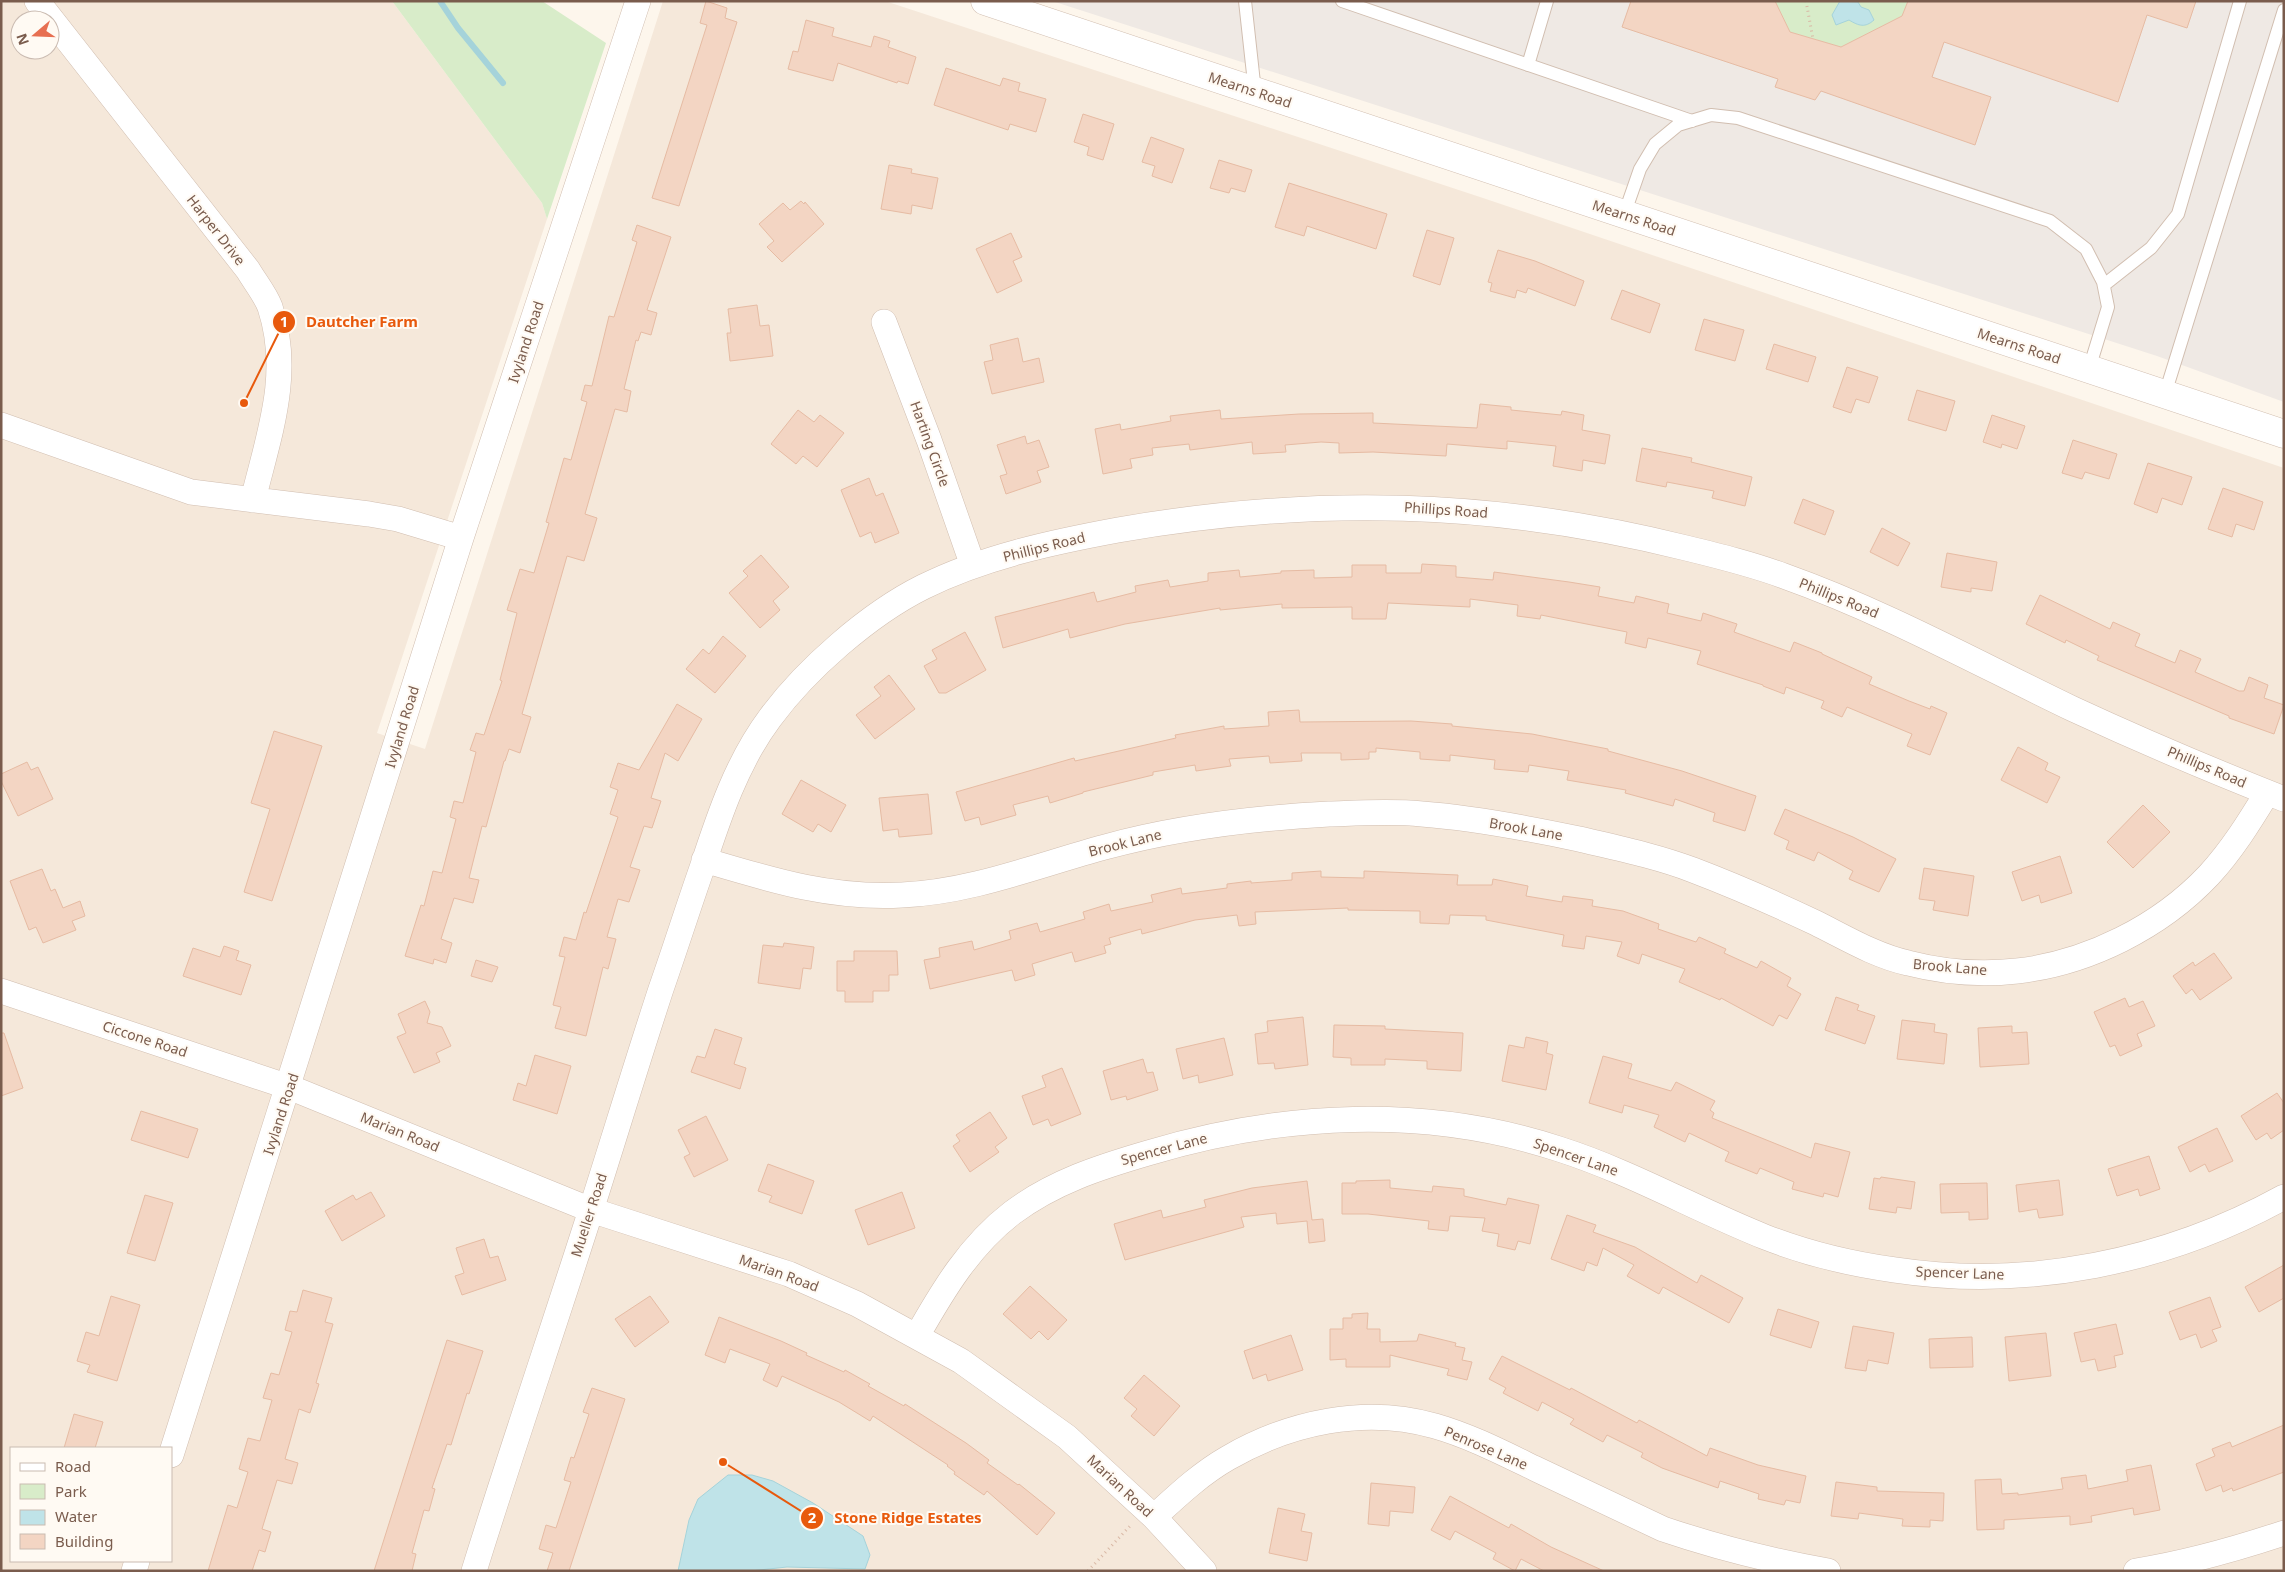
<svg xmlns="http://www.w3.org/2000/svg" width="2285" height="1572" font-family="'Noto Sans',sans-serif">
<style>
.residential{fill:#f5e8da;fill-rule:evenodd}
.industrial{fill:#efe9e4}
.green{fill:#d8ecc9}
.water{fill:#bfe3e8;stroke:#a5d3da}
.lines{fill:none;stroke-linecap:round;stroke-linejoin:round}
.stream{stroke:#a5d3da;stroke-width:6}
.building{fill:#f3d5c3;stroke:#e6bba3}
.service-casing{stroke:#d1beb0;stroke-width:14}
.minor-casing{stroke:#d1beb0;stroke-width:26}
.tertiary-casing{stroke:#d1beb0;stroke-width:29}
.path{stroke:#d9b8a5;stroke-width:3;stroke-dasharray:1 4;stroke-linecap:butt}
.service{stroke:#fff;stroke-width:12}
.minor{stroke:#fff;stroke-width:25}
.tertiary{stroke:#fff;stroke-width:28}
.labels{text-anchor:middle;stroke-width:4;stroke-linejoin:round;paint-order:stroke}
.street-label{font-size:14px;fill:#7a5c4d;stroke:#fffaf3}
.leader{fill:none;stroke:#e8590c;stroke-width:2}
.callout-dot{fill:#e8590c;stroke:#fffaf3;stroke-width:2}
.mark-label{font-size:15px;text-anchor:middle;font-weight:bold;fill:#fff}
.callout-label{font-size:15px;text-anchor:middle;font-weight:bold;fill:#e8590c;stroke:#fffaf3;stroke-width:4;stroke-linejoin:round;paint-order:stroke}
</style>
<rect width="100%" height="100%" fill="#fdf6ec"/>
<path class="residential" d="M1 1H392L542 203 547 219 377 733 425 749 663 1H885L1483 198 2284 468V1571H1ZM20 20H50V50H20ZM11 1448H171V1561H11Z"/>
<path class="industrial" d="M1052 1H2284V402L2157 356Z"/>
<path class="green" d="M392 1H542L606 43 547 219 542 203Z
M1775 1H1908L1902 16 1841 47 1790 32Z"/>
<path class="water" d="M1840 1 1858 2 1861 7 1869 10 1874 20C1865 28 1859 26 1849 20L1836 25 1832 15Z
M728 1475H752L773 1481 813 1503 863 1536 870 1555 865 1569 787 1567 750 1571H678L689 1520 698 1499Z"/>
<g class="lines">
<path class="stream" d="M440 1 458 28 503 83"/>
</g>
<path class="building" d="M706 1 727 8 725 18 737 22 679 206 652 198 707 25 700 23Z
M1631 1H1775L1790 32 1841 47 1902 16 1908 1H2196L2187 28 2147 15 2118 102 1944 42 1932 77 1991 97 1975 145 1821 91 1815 100 1775 87 1778 79 1622 27Z
M806 20 834 28 832 36 871 47 874 36 890 41 888 47 916 57 908 84 898 81 897 83 838 63 833 81 788 69 793 51 798 52Z
M946 68 1000 86 1003 78 1020 83 1018 91 1046 99 1036 132 1010 124 1008 130 934 105Z
M1083 114 1114 124 1103 160 1087 155 1089 147 1074 142Z
M1151 137 1184 149 1172 183 1152 176 1155 166 1142 162Z
M1219 160 1252 170 1245 192 1231 188 1229 193 1210 188Z
M889 165 912 169 911 173 938 178 932 209 912 205 911 214 881 209Z
M1289 183 1387 214 1376 249 1307 226 1304 236 1275 227Z
M801 201 804 204 805 202 824 224 782 262 767 247 774 241 759 224 783 203 790 210Z
M637 225 671 237 647 310 657 313 651 335 641 332 638 341 636 340 624 389 631 391 627 412 615 409 585 514 597 518 584 561 567 556 522 714 531 717 520 753 509 749 505 761H504L486 827 482 826 469 878 479 880 473 903 454 898 441 939 452 943 446 963 434 959 433 964 405 956 421 905 424 906 433 871 442 873 456 819 450 817 454 801 463 803 476 752 470 750 476 733 484 735 502 681 500 680 517 613 507 610 520 569 534 573 549 523 546 522 564 458 571 460 587 402 581 400 585 385 592 386 609 316 614 317 637 242 632 240Z
M1427 230 1454 238 1440 285 1413 276Z
M1011 233 1022 257 1013 261 1022 281 997 293 976 249Z
M1498 250 1535 261 1584 281 1575 306 1528 288 1526 293 1517 290 1515 298 1490 291 1492 283 1488 282Z
M1622 290 1660 304 1650 333 1611 319Z
M757 305 760 326 769 325 773 356 730 361 727 333H731L728 309Z
M1704 319 1744 330 1735 361 1695 350Z
M1018 338 1023 362 1039 358 1044 382 992 394 984 362 993 360 990 345Z
M1774 344 1816 357 1808 382 1766 369Z
M1847 367 1878 377 1869 403 1856 399 1851 413 1833 407Z
M1917 390 1955 401 1946 431 1908 420Z
M1480 404 1511 407V410L1561 415 1562 411 1584 415 1582 430 1610 435 1605 464 1583 460 1582 471 1553 466 1556 446 1507 441V449L1447 444 1446 456 1373 452 1339 453V443L1321 442 1285 445 1286 452 1253 454 1252 442 1190 450 1189 444 1152 448 1153 455 1130 459 1132 468 1103 474 1095 429 1120 424 1121 430 1171 421 1170 416 1220 410 1221 419 1299 414 1373 413V423L1477 428Z
M798 410 814 422 820 415 844 433 817 467 803 456 796 464 771 444Z
M1992 415 2025 426 2017 449 2002 444 2001 448 1983 442Z
M1025 436 1027 444 1039 440 1049 467 1037 471 1041 482 1006 494 1000 476 1007 474 997 445Z
M2073 440 2117 454 2109 479 2085 472 2082 479 2062 473Z
M1642 448 1692 458 1691 462 1752 477 1745 506 1712 498 1714 491 1667 482 1666 487 1636 481Z
M2148 463 2192 477 2182 505 2162 498 2157 513 2134 504Z
M869 478 876 496 883 493 899 533 875 543 871 532 860 537 841 490Z
M2223 488 2263 502 2254 530 2236 524 2232 537 2208 529Z
M1803 499 1834 511 1825 535 1794 523Z
M1882 528 1910 543 1898 566 1870 552Z
M1947 553 1997 562 1992 591 1971 588V592L1941 587Z
M761 555 789 587 773 601 780 610 760 628 729 593 748 576 743 571Z
M1422 564 1456 566V577L1493 580 1494 572 1569 582 1600 587 1598 596 1634 603 1636 596 1669 604 1667 613 1701 621 1703 613 1737 624 1734 632 1790 652 1794 642 1822 653V654L1872 677 1869 684 1909 701 1930 709 1931 706 1947 713 1930 755 1907 746 1912 734 1847 707 1842 717 1821 708 1824 701 1786 687 1784 694 1763 686V685L1697 664 1701 651 1648 638 1646 648 1625 643 1627 632 1541 615 1540 619 1517 616 1518 605 1470 599V607L1388 603 1386 619H1352V607L1282 608V604L1220 610V608L1125 624 1070 638 1068 629 1003 648 995 617 1094 592 1097 602 1136 592 1135 586 1168 580 1170 587 1208 581V573L1239 570 1240 577 1281 573V571L1314 570V578L1352 577V565H1386V573H1421Z
M2040 595 2110 629 2113 622 2140 634 2135 646 2175 663 2180 650 2201 659 2195 672 2239 691H2244L2249 677 2268 685 2264 698 2284 705 2274 734 2229 718V716L2097 660 2099 656 2066 640 2065 643 2026 624Z
M965 632 986 670 946 693H939L924 666 937 659 932 650Z
M723 636 746 656 715 693 686 669 703 649 709 654Z
M889 675 915 709 875 739 856 715 881 696 874 687Z
M677 704 702 719 678 761 665 753 651 798 661 801 652 828 644 826 630 867 640 870 629 902 618 899 607 937 616 939 608 969 603 967 586 1036 555 1028 561 1007 553 1005 565 957 559 956 564 937 576 940 584 912 586 913 618 817 610 814 618 790 610 787 618 763 639 770Z
M1299 710 1300 722 1411 721 1452 724V726L1532 734 1608 749V751L1682 771 1756 796 1745 831 1713 821 1715 813 1675 799 1673 806 1625 793 1626 790 1567 780 1569 771 1529 765 1528 772 1494 769 1495 760 1450 755V761L1420 759V752L1376 748V752H1369V759L1341 760V753H1301L1302 761 1270 763 1269 756 1229 759 1231 766 1196 771 1195 765 1153 772V775L1083 792V793L1050 803 1048 796 1013 805 1016 815 981 825 979 817 965 821 956 792 1074 758 1075 761 1176 738 1175 735 1224 726V729L1269 726 1268 712Z
M274 731 322 746 272 901 244 892 270 809 251 803Z
M2018 747 2048 763 2045 770 2060 777 2047 803 2001 780Z
M27 762 31 770 38 767 53 799 18 816 1 781V774Z
M801 780 846 805 831 832 818 824 813 832 782 814Z
M928 794 932 834 899 837 898 829 883 831 879 798Z
M2143 805 2170 832 2133 868 2107 842Z
M1785 809 1853 837 1896 859 1879 892 1849 879 1853 871 1818 852 1814 861 1786 849 1789 841 1774 834Z
M2060 856 2072 893 2041 903 2039 895 2022 901 2012 872Z
M1924 868 1974 876 1968 916 1933 910 1935 901 1919 899Z
M42 869 51 891 55 889 63 908 80 901 85 916 72 921 76 930 43 943 36 927 29 930 10 881Z
M1321 871V877L1364 878V871L1458 875 1457 885H1492L1493 879 1528 886 1526 896 1562 902 1563 896 1593 900 1592 906 1623 911 1659 924 1658 929 1696 942 1699 937 1726 949 1724 953 1757 968 1761 961 1791 978 1787 986 1801 994 1787 1019 1779 1015 1773 1026 1721 998 1720 1000 1679 982 1685 969 1642 954 1639 964 1617 956 1622 942 1586 936 1584 949 1562 946 1564 935 1486 920V916L1450 915 1449 924 1420 923V911L1348 910V908L1255 912 1256 924 1239 926 1237 915 1195 920 1142 934 1141 929 1109 938 1111 944 1104 946 1106 953 1075 962 1072 952 1032 964 1035 975 1015 981 1012 970 930 989 924 960 940 957 939 948 972 941 974 950 1011 939 1009 931 1037 923 1040 932 1085 919 1083 912 1109 904 1111 911 1153 902 1151 895 1181 888 1182 894 1227 888V884L1251 881V883L1292 880V873Z
M784 943 814 947 811 969 803 968 800 989 758 983 763 945 783 947Z
M224 946 239 951 236 960 251 965 241 995 183 976 193 948 220 957Z
M854 951H897L898 975H889V991H873V1002H845V991H837V961H854Z
M2214 953 2232 978 2200 1000 2192 989 2186 994 2173 976 2193 962 2195 966Z
M476 960 498 967 492 982 471 976Z
M1836 997 1859 1005 1857 1010 1875 1016 1865 1044 1825 1030Z
M2125 998 2129 1007 2143 1001 2155 1026 2137 1034 2142 1046 2120 1056 2115 1045 2110 1047 2094 1012Z
M425 1001 430 1012 427 1023 442 1027 451 1046 436 1053 440 1062 414 1073 397 1037 406 1033 398 1014Z
M1303 1017 1308 1065 1275 1069 1274 1063 1258 1064 1255 1034 1268 1032 1267 1021Z
M1902 1020 1935 1024 1934 1032 1947 1034 1944 1064 1897 1059Z
M1334 1025 1385 1026V1029L1463 1033 1461 1071 1427 1069V1061L1385 1059V1065H1351V1058L1333 1057Z
M2012 1026V1033L2027 1032 2029 1064 1980 1067 1978 1028Z
M715 1029 742 1038 734 1064 746 1068 740 1089 691 1072 697 1056 705 1058Z
M1 1033H4L23 1088 1 1096Z
M1526 1037 1548 1042 1546 1053 1553 1055 1546 1090 1502 1081 1509 1045 1524 1048Z
M1224 1038 1233 1075 1199 1083 1198 1075 1183 1079 1176 1049Z
M535 1055 571 1066 557 1114 513 1100 518 1083 526 1086Z
M1603 1056 1632 1064 1628 1078 1671 1091 1676 1082 1715 1101 1710 1110 1714 1113 1712 1118 1811 1158 1815 1143 1850 1152 1838 1197 1824 1193 1823 1197 1792 1189 1794 1182 1760 1168 1757 1174 1725 1161 1729 1152 1689 1133 1685 1142 1654 1127 1659 1115 1624 1105 1622 1113 1589 1103Z
M1143 1059 1147 1073 1153 1072 1158 1090 1127 1100 1126 1096 1111 1100 1103 1071Z
M1062 1068 1081 1114 1051 1126 1048 1119 1033 1125 1022 1096 1046 1087 1042 1076Z
M2277 1093 2284 1103V1130L2271 1139 2267 1133 2256 1140 2241 1116Z
M141 1111 198 1129 188 1158 131 1140Z
M990 1112 1007 1138 995 1147 999 1152 970 1172 953 1146 960 1141 956 1135Z
M706 1116 728 1160 694 1177 684 1157 690 1154 678 1130Z
M2217 1128 2233 1161 2209 1172 2205 1164 2190 1172 2178 1147Z
M2149 1156 2160 1189 2140 1196 2138 1189 2117 1196 2108 1169Z
M768 1164 814 1181 802 1214 769 1202 772 1196 758 1191Z
M1881 1177 1915 1182 1911 1209 1897 1207 1896 1213 1869 1209 1874 1178 1880 1179Z
M1390 1180V1188L1432 1192 1433 1186 1464 1189V1196L1506 1205 1508 1198 1539 1205 1530 1244 1518 1241 1515 1250 1497 1246 1499 1234 1482 1231 1485 1218 1450 1216 1448 1231 1428 1229 1429 1221 1368 1214H1342V1183H1356V1181Z
M2059 1180 2063 1215 2039 1218 2037 1209 2019 1212 2016 1185Z
M1307 1181 1312 1220 1323 1219 1325 1241 1309 1243 1307 1221 1277 1224 1276 1213 1241 1217 1244 1227 1125 1260 1114 1224 1161 1210 1163 1218 1206 1207 1204 1200 1252 1188Z
M1987 1183 1988 1219 1969 1220V1212L1941 1213 1940 1184Z
M371 1192 385 1216 342 1241 325 1211 353 1195 356 1200Z
M902 1192 915 1228 868 1245 855 1210Z
M145 1195 173 1203 155 1261 127 1253Z
M1567 1215 1596 1225 1593 1232 1635 1247 1697 1283 1701 1275 1743 1298 1729 1323 1663 1287 1659 1294 1627 1276 1634 1265 1603 1248 1597 1266 1587 1262 1584 1271 1551 1259Z
M484 1239 490 1258 498 1256 506 1280 462 1295 455 1276 464 1273 456 1248Z
M2284 1265V1298L2259 1312 2245 1287Z
M1030 1286 1067 1320 1048 1340 1039 1331 1031 1339 1003 1314Z
M303 1290 332 1298 325 1322 333 1324 316 1383 319 1384 310 1413 299 1409 285 1459 298 1463 292 1484 277 1480 262 1529 271 1532 265 1552 259 1550 252 1571H208L228 1505 237 1508 248 1472 239 1469 248 1438 260 1441 272 1400 263 1398 271 1373 279 1375 292 1332 285 1330 290 1311 297 1312Z
M111 1296 140 1305 117 1381 87 1372 90 1365 77 1361 86 1332 99 1336Z
M650 1296 669 1322 635 1347 615 1319Z
M2210 1297 2221 1327 2212 1330 2217 1341 2201 1348 2196 1334 2180 1340 2169 1312Z
M1778 1309 1819 1322 1811 1348 1770 1335Z
M1368 1313 1367 1329H1380V1342L1417 1341 1419 1334 1456 1343 1455 1346 1465 1348 1462 1360 1472 1362 1467 1380 1447 1375 1449 1369 1390 1355V1367H1346V1359L1330 1360V1329H1343V1318H1352V1314Z
M719 1317 781 1341 807 1353 806 1355 844 1372 845 1370 870 1384 868 1386 904 1406 905 1404 966 1443 989 1460 987 1463 1018 1485 1019 1484 1055 1513 1037 1535 987 1491 984 1495 954 1474 955 1472 947 1466 948 1465 873 1416 870 1421 839 1402 782 1376 777 1387 763 1380 770 1364 730 1349 725 1363 705 1355Z
M2116 1324 2123 1354 2114 1356 2116 1367 2098 1371 2095 1359 2081 1362 2074 1333Z
M1853 1326 1894 1333 1888 1364 1868 1360 1866 1371 1845 1368Z
M2046 1333 2051 1376 2009 1381 2005 1337Z
M1291 1335 1303 1370 1268 1381 1266 1374 1253 1379 1244 1351Z
M1972 1337 1973 1367 1930 1368 1929 1339Z
M447 1340 483 1351 469 1394 467 1393 451 1445 447 1444 432 1488 435 1489 429 1511 424 1510 412 1553 416 1554 412 1571H374Z
M1502 1356 1570 1390 1571 1388 1637 1423 1639 1420 1707 1456 1710 1448 1758 1465 1806 1476 1800 1503 1786 1500 1784 1505 1758 1499 1759 1494 1720 1481 1718 1488 1662 1468 1641 1457 1643 1453 1607 1435 1603 1442 1570 1424 1574 1419 1542 1402 1538 1411 1503 1393 1506 1388 1489 1379Z
M1144 1375 1180 1406 1154 1436 1131 1416 1137 1409 1124 1398Z
M592 1388 625 1399 569 1571H547L553 1553 539 1549 546 1525 556 1528 571 1482 564 1480 571 1457 574 1458 589 1414 583 1412Z
M74 1414 103 1422 95 1448H64Z
M2284 1425V1472L2233 1491 2232 1488 2223 1492 2221 1485 2206 1491 2196 1464 2215 1456 2212 1449 2230 1442 2232 1447Z
M2151 1465 2160 1510 2134 1515 2133 1508 2091 1516 2092 1522 2070 1525V1516L2004 1520V1529L1977 1530 1975 1480 2001 1479 2002 1494 2018 1493V1495L2063 1489 2061 1478 2086 1475 2088 1489 2128 1481 2126 1470Z
M1836 1482 1877 1487V1491L1944 1493 1943 1521 1930 1520V1527L1902 1526 1903 1519 1859 1513 1858 1519 1831 1516Z
M1371 1483 1415 1487 1413 1513 1390 1511 1389 1526 1368 1524Z
M1450 1496 1509 1528 1511 1524 1551 1547 1604 1571H1544L1521 1559 1515 1571 1493 1559 1496 1553 1455 1531 1450 1540 1431 1530Z
M1278 1508 1305 1514 1301 1531 1312 1533 1307 1561 1269 1553Z"/>
<g class="lines">
<g class="service-casing">
<path id="service" d="M1245 1 1255 92
M1342 1 1692 121
M1528 65 1547 1
M1624 215 1640 169 1655 144 1678 125 1711 115 1738 118 2050 221 2086 249 2103 282 2108 307 2089 369
M2104 285 2151 248 2178 214 2240 1
M2165 394 2284 10"/>
</g>
<g class="minor-casing">
<path id="minor" d="M37 1 248 270C255 282 265 294 270 307 292 374 269 434 253 500
M884 322 929 440 973 566
M1 425 191 492 369 514 398 519 461 538
M704 860C771 880 831 899 902 895 972 892 1038 865 1105 847 1178 827 1254 818 1329 814 1360 813 1391 811 1422 814 1475 818 1527 828 1579 839 1617 848 1656 856 1693 870 1735 886 1776 904 1816 923 1846 938 1876 956 1908 963 1943 972 1982 975 2017 971 2088 963 2160 927 2209 875 2232 850 2250 821 2267 793
M1 991 289 1087 591 1210 789 1274 857 1304 961 1361 1067 1437 1154 1517 1204 1571
M917 1336C943 1290 970 1245 1012 1213 1053 1182 1100 1167 1148 1153 1282 1113 1425 1105 1559 1149 1631 1172 1695 1209 1765 1237 1806 1253 1851 1264 1895 1270 2028 1290 2166 1262 2284 1197
M171 1455 461 538 638 1
M1154 1517C1177 1496 1200 1474 1228 1458 1290 1422 1365 1406 1435 1426 1470 1436 1503 1453 1536 1469 1578 1489 1620 1509 1663 1529 1716 1547 1772 1561 1828 1571
M134 1571 137 1561
M474 1571C512 1449 553 1329 592 1207 615 1135 637 1062 661 989 675 949 688 908 702 868 719 816 737 762 770 718 806 669 869 614 923 587 983 557 1053 542 1118 530 1313 496 1494 500 1686 548 1719 556 1752 564 1784 576 1885 612 1977 663 2073 709 2142 741 2213 771 2284 799
M2136 1571C2186 1563 2236 1549 2284 1533"/>
</g>
<g class="tertiary-casing">
<path id="tertiary" d="M985 1 2284 434"/>
</g>
<path class="path" d="M1806 1 1813 39
M1088 1571 1130 1526"/>
<use href="#service" class="service"/>
<use href="#minor" class="minor"/>
<use href="#tertiary" class="tertiary"/>
</g>
<g class="labels">
<g class="street-label">
<text transform="translate(1250 90) rotate(18)" y="5">Mearns Road</text>
<text transform="translate(1634 218) rotate(18)" y="5">Mearns Road</text>
<text transform="translate(216 230) rotate(52)" y="5">Harper Drive</text>
<text transform="translate(526 342) rotate(-72)" y="5">Ivyland Road</text>
<text transform="translate(2019 346) rotate(18)" y="5">Mearns Road</text>
<text transform="translate(930 444) rotate(70)" y="5">Harting Circle</text>
<text transform="translate(1446 510) rotate(4)" y="5">Phillips Road</text>
<text transform="translate(1044 547) rotate(-14)" y="5">Phillips Road</text>
<text transform="translate(1839 598) rotate(22)" y="5">Phillips Road</text>
<text transform="translate(402 727) rotate(-73)" y="5">Ivyland Road</text>
<text transform="translate(2207 767) rotate(23)" y="5">Phillips Road</text>
<text transform="translate(1526 829) rotate(10)" y="5">Brook Lane</text>
<text transform="translate(1125 843) rotate(-14)" y="5">Brook Lane</text>
<text transform="translate(1950 967) rotate(5)" y="5">Brook Lane</text>
<text transform="translate(145 1039) rotate(18)" y="5">Ciccone Road</text>
<text transform="translate(281 1114) rotate(-72)" y="5">Ivyland Road</text>
<text transform="translate(400 1132) rotate(22)" y="5">Marian Road</text>
<text transform="translate(1164 1149) rotate(-15)" y="5">Spencer Lane</text>
<text transform="translate(1576 1157) rotate(19)" y="5">Spencer Lane</text>
<text transform="translate(589 1215) rotate(-72)" y="5">Mueller Road</text>
<text transform="translate(779 1273) rotate(20)" y="5">Marian Road</text>
<text transform="translate(1960 1273) rotate(2)" y="5">Spencer Lane</text>
<text transform="translate(1486 1448) rotate(23)" y="5">Penrose Lane</text>
<text transform="translate(1120 1486) rotate(43)" y="5">Marian Road</text>
</g>
</g>
<path class="leader" d="M244 403L284 322M723 1462L812 1518"/>
<g class="callout-dot">
<circle cx="244" cy="403" r="5"/>
<circle cx="723" cy="1462" r="5"/>
<circle cx="284" cy="322" r="12"/>
<circle cx="812" cy="1518" r="12"/>
</g>
<g class="mark-label">
<text x="284" y="327">1</text>
<text x="812" y="1523">2</text>
</g>
<g class="callout-label">
<text x="362" y="327">Dautcher Farm</text>
<text x="908" y="1523">Stone Ridge Estates</text>
</g>
<rect width="2285" height="1572" fill="none" stroke="#7a5c4d" stroke-width="5"/>
<rect x="10" y="1447" width="162" height="115" fill="#fffaf3" stroke="#cabbb1"/>
<rect x="20" y="1463" width="25" height="8" fill="#ffffff" stroke="#cabbb1"/>
<text x="55" y="1472" font-size="15" fill="#7a5c4d">Road</text>
<rect x="20" y="1484" width="25" height="15" fill="#d8ecc9" stroke="#cabbb1"/>
<text x="55" y="1497" font-size="15" fill="#7a5c4d">Park</text>
<rect x="20" y="1510" width="25" height="15" fill="#bfe3e8" stroke="#cabbb1"/>
<text x="55" y="1522" font-size="15" fill="#7a5c4d">Water</text>
<rect x="20" y="1534" width="25" height="15" fill="#f3d5c3" stroke="#cabbb1"/>
<text x="55" y="1547" font-size="15" fill="#7a5c4d">Building</text>
<g transform="translate(35 35) rotate(251)"><circle r="24" fill="#fffaf3" stroke="#cabbb1"/>
<path d="M0-4L9 19L0 12L-9 19Z" fill="#e76f51"/>
<text y="-8" font-size="14" font-weight="bold" text-anchor="middle" fill="#7a5c4d">N</text>
</g>
</svg>
